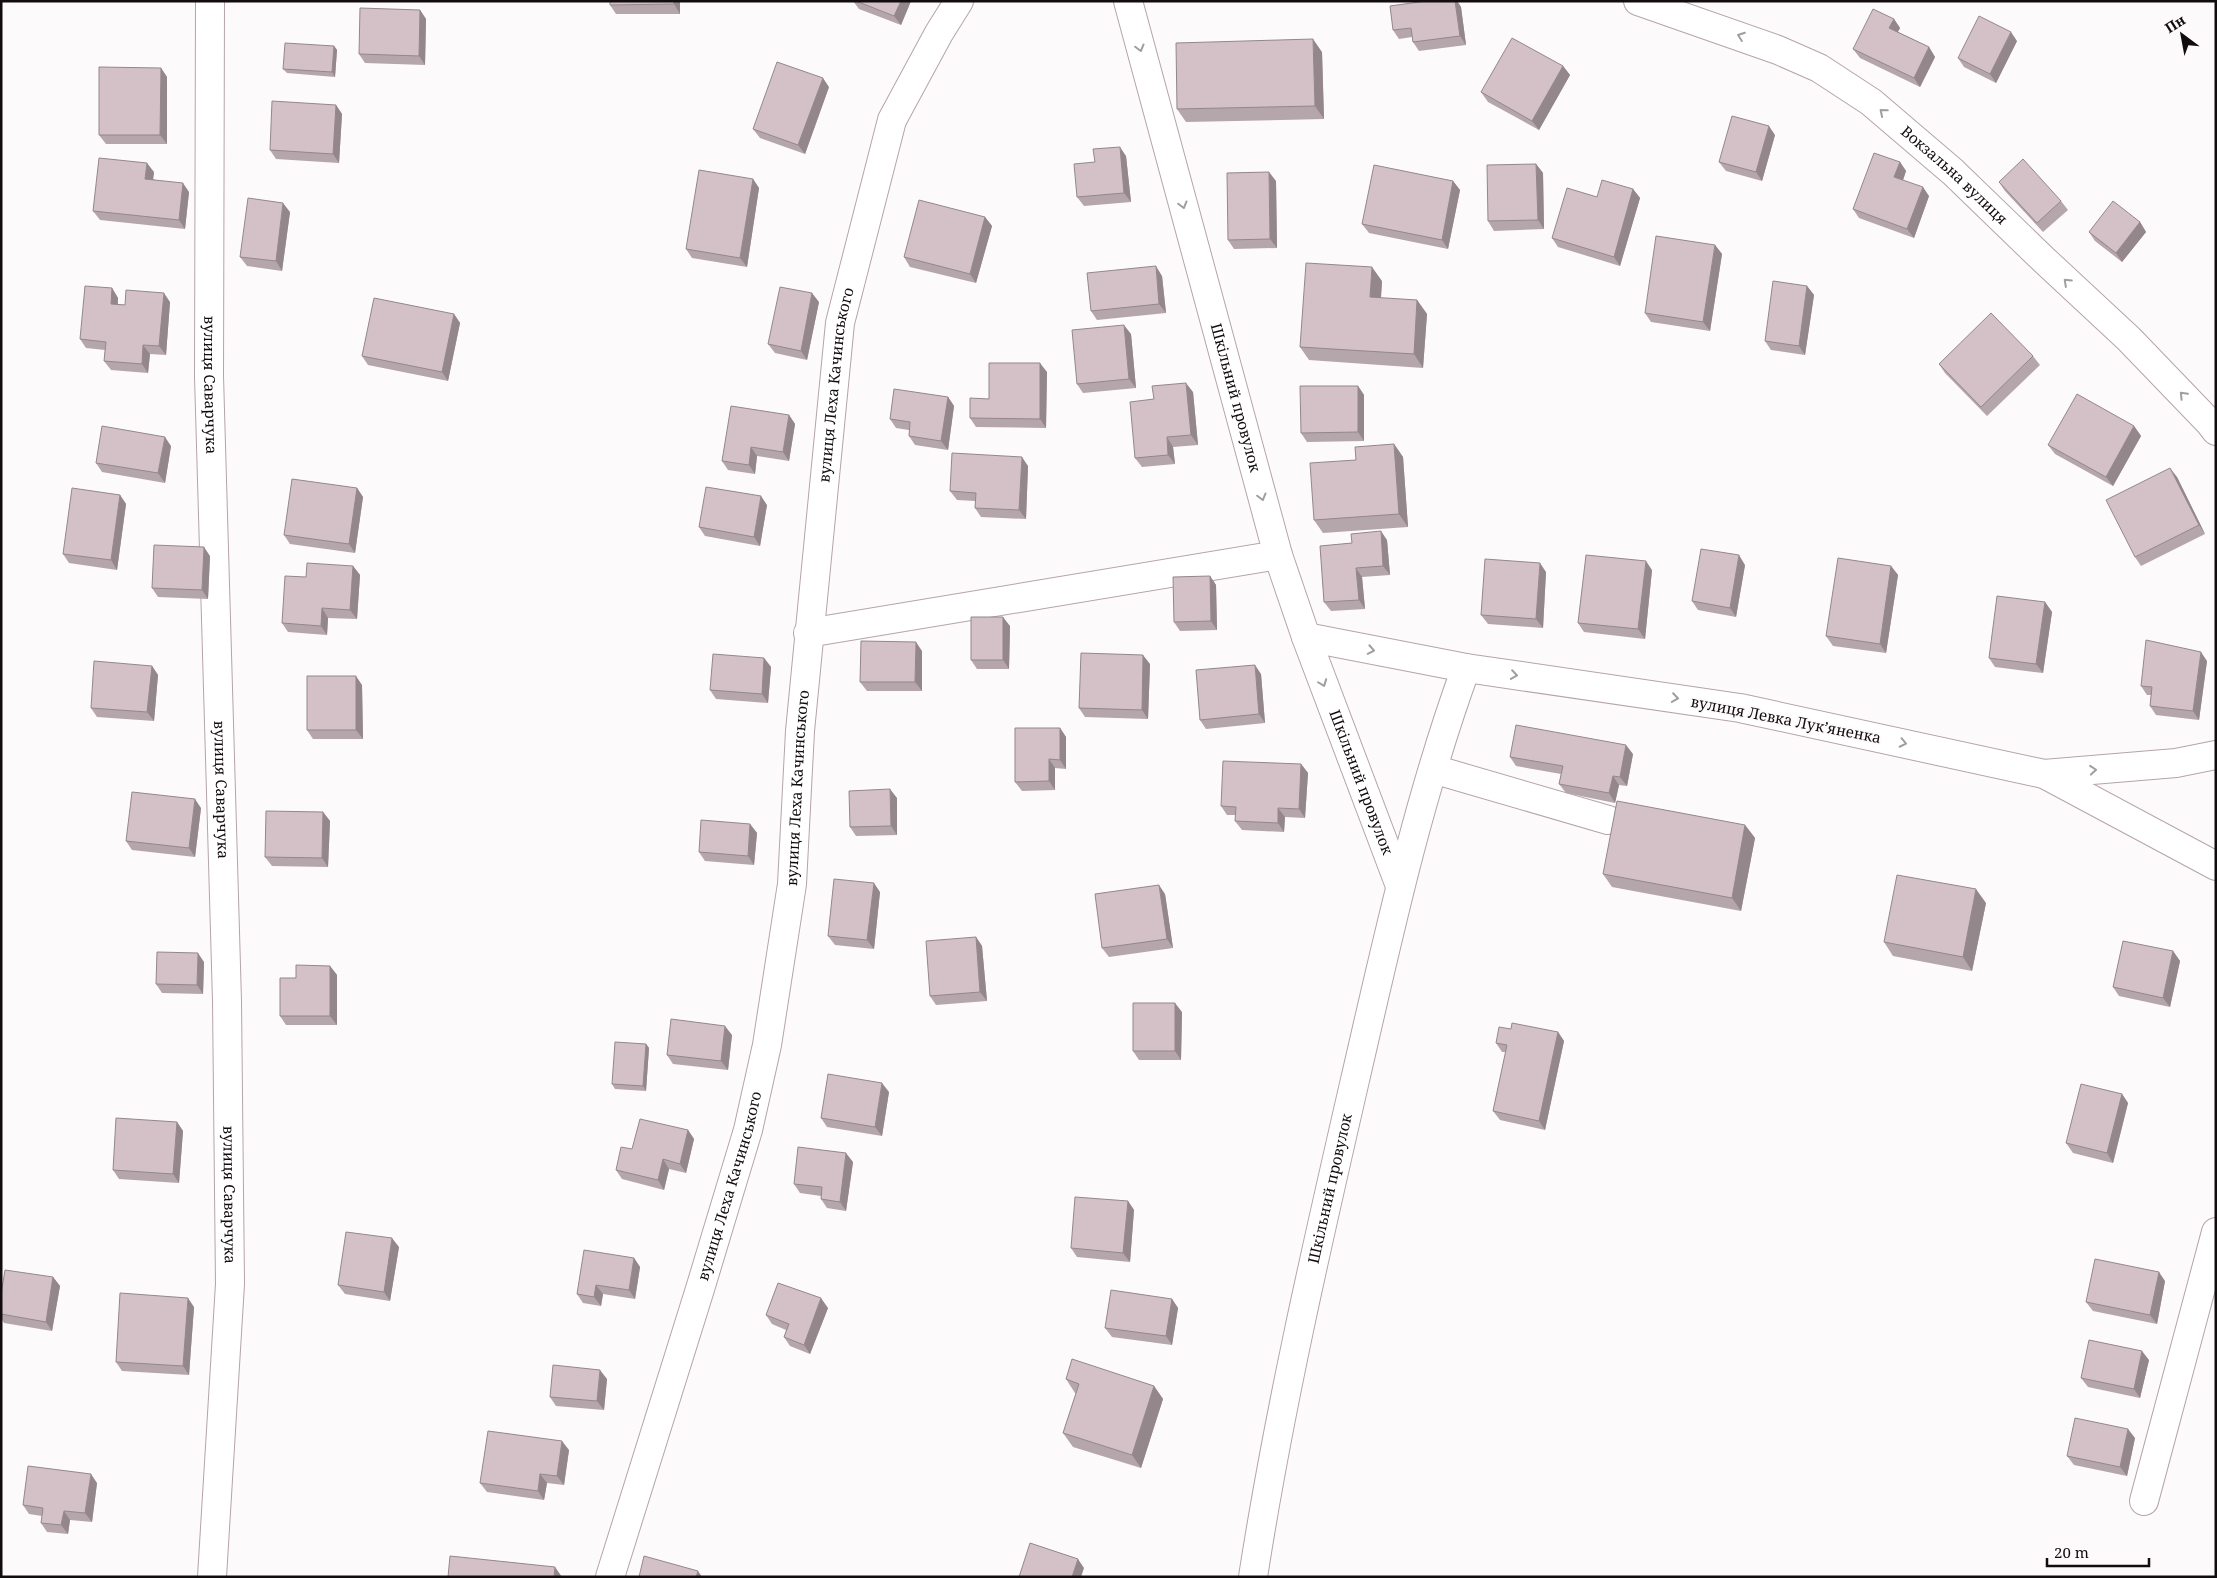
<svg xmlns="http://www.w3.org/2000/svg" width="2217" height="1578" font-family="'Noto Serif',serif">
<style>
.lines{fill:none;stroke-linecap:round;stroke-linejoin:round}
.minor-casing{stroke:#b5a4aa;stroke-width:30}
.minor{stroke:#fff;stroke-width:28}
.wall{fill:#b5a6ab}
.shaded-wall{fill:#94878b}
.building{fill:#d3c1c7;stroke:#94878b}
.oneway{stroke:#a09e9f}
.labels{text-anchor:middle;stroke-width:4;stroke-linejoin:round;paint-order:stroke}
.street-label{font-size:15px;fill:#120c0e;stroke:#fdfafb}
</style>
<rect width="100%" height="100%" fill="#fdfafb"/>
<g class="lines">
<g class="minor-casing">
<g id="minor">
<path id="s1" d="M210 1 209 376 227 1001 230 1284 212 1577"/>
<path id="s2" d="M1128 1 1278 555 1306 637 1400 886"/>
<path id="s3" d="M1638 1 1778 50 1819 68 1871 102 1953 172 2043 259 2129 339 2209 422 2216 431"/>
<path d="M808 633 1278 555"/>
<path d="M1306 637 1466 668 1740 708 2044 774 2216 866"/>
<path d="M1433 769 1608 820"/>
<path d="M2044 774 2176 763 2216 755"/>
<path d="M2144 1501 2216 1232"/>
<path id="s4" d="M610 1577 700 1289 748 1130 767 1045 792 884 800 731 840 323 892 120 939 33 959 1"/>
<path id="s5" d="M1253 1577C1279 1410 1317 1245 1355 1080 1387 942 1417 802 1466 668"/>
</g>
</g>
<use href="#minor" class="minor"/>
</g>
<path class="wall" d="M610 1H680V14H616L610 5Z
M853 1H911L901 25 859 9Z
M1426 1H1457L1461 7 1466 45 1419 51 1413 42 1412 37 1399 39 1393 30Z
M420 10 426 19 425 65 365 63 359 54Z
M1894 19 1900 28 1898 32 1929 47 1935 57 1920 87 1860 58 1853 49Z
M2017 41 1996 83 1964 67 1958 58Z
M334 46 337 50 335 77 287 73 283 69Z
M1322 52 1324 119 1186 122 1177 109Z
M1563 66 1570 75 1539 130 1488 102 1481 92Z
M161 68 167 77V144H106L99 135Z
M829 87 805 154 760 138 753 129Z
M336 105 342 114 339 163 276 159 270 150Z
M1775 135 1762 181 1726 171 1719 162Z
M1126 156 1131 202 1084 206 1077 197 1095 162Z
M1900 162 1906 171 1903 180 1929 196 1914 238 1859 218 1853 209Z
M1536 164 1543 173 1544 229 1494 231 1488 221Z
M154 172 153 179 189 192 185 229 100 220 93 211Z
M753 179 759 188 747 267 692 258 686 249Z
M1276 181 1277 248 1234 249 1228 240Z
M1453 181 1460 190 1448 249 1369 233 1362 224Z
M1999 182 2061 201 2068 210 2043 232 2005 191Z
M1633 189 1640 198 1620 266 1558 247 1552 238Z
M290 212 282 271 247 266 240 257Z
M985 217 992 226 976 283 910 267 904 257Z
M2140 222 2146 232 2122 262 2095 241 2089 232Z
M1715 245 1722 254 1710 331 1651 322 1645 313Z
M1162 276 1166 313 1097 320 1091 311Z
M1382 281 1381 298 1417 300 1427 314 1423 368 1309 360 1300 347Z
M1807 286 1814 295 1805 355 1771 350 1765 341Z
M112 288 118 298V304L125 305 170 302 166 355 150 354 148 373 111 370 104 361 105 350 86 348 80 339Z
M819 302 807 360 775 353 768 344Z
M454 314 460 323 448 381 368 365 362 356Z
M1131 334 1136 388 1083 393 1077 384Z
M2033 356 2040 365 1987 416 1945 373 1939 364Z
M1047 372 1046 428 976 427 970 418Z
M1358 386 1364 395V441L1307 442 1301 433Z
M1193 392 1198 445 1173 447 1175 464 1142 467 1135 458 1154 399Z
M948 397 954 406 948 450 915 445 909 436V430L896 428 890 419Z
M789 415 795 424 789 461 757 456 755 474 728 470 722 461Z
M2134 426 2141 436 2113 486 2055 454 2048 445Z
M1394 444 1403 457 1408 527 1323 533 1314 520Z
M171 446 165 483 102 472 96 463Z
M1028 466 1026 519 981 517 975 508V501L957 500 950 491Z
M2177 477 2205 534 2141 566 2135 557Z
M357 488 363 497 355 553 290 544 284 535Z
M120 495 126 504 117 570 69 563 63 554Z
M767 505 760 546 705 536 699 527Z
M1387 540 1390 575 1362 577 1365 609 1331 611 1324 602 1320 546Z
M210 556 208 599 158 597 152 588Z
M1745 565 1736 617 1698 610 1692 601Z
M353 566 360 575 357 619 328 618 327 635 288 632 282 623 306 577Z
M1891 566 1898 575 1886 653 1833 646 1826 636Z
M1652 570 1645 639 1584 632 1578 623Z
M1546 572 1543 628 1488 624 1481 615Z
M1210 576 1216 585 1217 630 1180 631 1174 622Z
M2045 602 2052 612 2043 673 1995 667 1989 658Z
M1010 626 1009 669H977L971 660Z
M922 651V691H867L860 682Z
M764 658 771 667 768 703 716 699 710 690Z
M2207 661 2199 720 2156 715 2150 706 2151 695H2147L2141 686Z
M1150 664 1148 719 1085 717 1079 708Z
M152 666 158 675 154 721 97 717 91 708Z
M1261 674 1265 723 1206 729 1200 720Z
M362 685 363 739H313L307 730Z
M1060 728 1066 737V769L1055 768V790L1022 791 1015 782Z
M1633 754 1627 786 1619 785 1615 803 1566 793 1559 784 1561 774 1516 766 1510 757Z
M1301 764 1308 773 1305 818 1285 817 1284 832 1242 830 1235 821 1236 815H1227L1221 806Z
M897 798V835L856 836 850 827Z
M201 808 195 857 132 850 126 841Z
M323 812 330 821 328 867 272 866 265 857Z
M750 824 757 833 754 865 705 861 699 852Z
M1745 825 1755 838 1741 911 1612 887 1603 874Z
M880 892 874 949 835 945 828 936Z
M1165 894 1173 948 1109 957 1102 948Z
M1986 903 1972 971 1893 956 1884 942Z
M976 937 982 946 987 1001 936 1005 930 996Z
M2173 951 2180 961 2170 1007 2119 996 2113 987Z
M204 962 203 994 162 993 156 984Z
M330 966 337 975V1025H286L280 1016 296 978Z
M1182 1012 1181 1060H1139L1133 1051Z
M1511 1029 1558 1032 1564 1041 1545 1130 1500 1120 1493 1111 1506 1052H1502L1496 1043Z
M732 1035 728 1070 673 1064 667 1055Z
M646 1044 649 1048 646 1091 615 1089 612 1084Z
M889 1092 882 1136 827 1127 821 1118Z
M2122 1094 2128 1103 2113 1163 2073 1153 2066 1143Z
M177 1122 183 1131 179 1183 119 1179 113 1170Z
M688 1130 694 1139 686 1173 669 1169 664 1190 622 1179 616 1170 632 1149Z
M853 1162 846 1211 827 1208 821 1199V1196L800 1193 794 1184Z
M1128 1201 1134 1210 1130 1262 1077 1257 1071 1248Z
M399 1247 390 1301 345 1294 338 1285Z
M634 1258 640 1267 635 1299 603 1294 601 1306 583 1303 577 1294Z
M53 1277 60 1286 52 1331 4 1323 1 1318V1294Z
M2165 1281 2157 1324 2093 1311 2086 1302Z
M1172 1299 1178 1308 1172 1345 1112 1337 1105 1328Z
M194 1307 189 1375 122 1371 116 1362Z
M828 1308 810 1354 790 1346 784 1337 786 1330 772 1324 766 1315Z
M2149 1360 2140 1398 2088 1387 2081 1378Z
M607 1379 604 1410 556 1406 550 1397Z
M1066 1379 1154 1386 1163 1399 1141 1468 1073 1447 1063 1433 1076 1393H1075Z
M2135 1438 2127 1476 2074 1465 2067 1456Z
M569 1450 564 1485 547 1483 544 1500 487 1492 480 1483Z
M97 1483 92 1522 70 1520 68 1534 47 1532 41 1523 42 1516 29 1514 23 1505Z"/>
<path class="shaded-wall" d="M674 1H680V14L674 4Z
M901 1H911L901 25 894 16Z
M1455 1H1457L1461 7 1466 45 1460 36Z
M420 10 426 19 425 65 419 56Z
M1894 19 1900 28 1895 37 1889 28Z
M2011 32 2017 41 1996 83 1990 74Z
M1313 39 1322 52 1324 119 1315 106Z
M334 46 337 50 335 77 332 72Z
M1929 47 1935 57 1920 87 1914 78Z
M1563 66 1570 75 1539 130 1532 121Z
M161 68 167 77V144L160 135Z
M823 78 829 87 805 154 798 145Z
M336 105 342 114 339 163 333 154Z
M1769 126 1775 135 1762 181 1756 172Z
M1120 147 1126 156 1131 202 1124 193Z
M1900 162 1906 171 1901 186 1894 177Z
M147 163 154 172 152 188 145 179Z
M1536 164 1543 173 1544 229 1538 220Z
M1269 172 1276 181 1277 248 1270 239Z
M753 179 759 188 747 267 740 258Z
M1453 181 1460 190 1448 249 1442 240Z
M183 183 189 192 185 229 179 220Z
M1923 187 1929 196 1914 238 1907 229Z
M1633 189 1640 198 1620 266 1614 257Z
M283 203 290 212 282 271 276 261Z
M985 217 992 226 976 283 970 274Z
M2140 222 2146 232 2122 262 2116 253Z
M1715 245 1722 254 1710 331 1703 322Z
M1156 266 1162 276 1166 313 1159 304Z
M1372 267 1382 281 1380 311 1370 297Z
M1807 286 1814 295 1805 355 1799 346Z
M112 288 118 298 117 313 111 304Z
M164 293 170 302 166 355 159 346Z
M812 293 819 302 807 360 801 351Z
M1417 300 1427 314 1423 368 1414 354Z
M454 314 460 323 448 381 442 372Z
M1124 325 1131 334 1136 388 1129 379Z
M143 345 150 354 148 373 142 364Z
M1040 363 1047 372 1046 428 1040 419Z
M1186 383 1193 392 1198 445 1191 435Z
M1358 386 1364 395V441L1358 432Z
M948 397 954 406 948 450 941 441Z
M789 415 795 424 789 461 783 452Z
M2134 426 2141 436 2113 486 2106 477Z
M165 437 171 446 165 483 158 473Z
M1167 437 1173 447 1175 464 1168 455Z
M1394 444 1403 457 1408 527 1399 514Z
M751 447 757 456 755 474 749 465Z
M1022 457 1028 466 1026 519 1019 510Z
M2170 468 2177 477 2205 534 2199 525Z
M357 488 363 497 355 553 349 544Z
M120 495 126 504 117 570 111 560Z
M761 496 767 505 760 546 754 537Z
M1381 531 1387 540 1390 575 1383 566Z
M204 547 210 556 208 599 202 590Z
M1739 555 1745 565 1736 617 1730 608Z
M1646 561 1652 570 1645 639 1638 629Z
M1540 563 1546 572 1543 628 1536 619Z
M353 566 360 575 357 619 350 610Z
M1891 566 1898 575 1886 653 1880 644Z
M1356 568 1362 577 1365 609 1359 600Z
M1210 576 1216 585 1217 630 1211 621Z
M2045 602 2052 612 2043 673 2036 664Z
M322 608 328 618 327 635 321 626Z
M1003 617 1010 626 1009 669 1003 660Z
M916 642 922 651V691L915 682Z
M2201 652 2207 661 2199 720 2193 711Z
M1143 655 1150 664 1148 719 1142 710Z
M764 658 771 667 768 703 762 694Z
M1255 665 1261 674 1265 723 1259 714Z
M152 666 158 675 154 721 147 712Z
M356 676 362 685 363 739 356 730Z
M1060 728 1066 737V769L1060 760Z
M1626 745 1633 754 1627 786 1620 777Z
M1049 759 1055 768V790L1049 781Z
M1301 764 1308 773 1305 818 1299 809Z
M1613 776 1619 785 1615 803 1609 793Z
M890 789 897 798V835L891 826Z
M195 799 201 808 195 857 189 848Z
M1278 808 1285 817 1284 832 1278 823Z
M323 812 330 821 328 867 322 858Z
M750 824 757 833 754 865 748 856Z
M1745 825 1755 838 1741 911 1732 898Z
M874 883 880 892 874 949 867 940Z
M1159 885 1165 894 1173 948 1167 939Z
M1976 889 1986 903 1972 971 1963 957Z
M976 937 982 946 987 1001 980 992Z
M2173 951 2180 961 2170 1007 2163 998Z
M198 953 204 962 203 994 197 985Z
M330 966 337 975V1025L330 1016Z
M1175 1003 1182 1012 1181 1060 1175 1051Z
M725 1026 732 1035 728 1070 721 1061Z
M1558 1032 1564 1041 1545 1130 1539 1121Z
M646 1044 649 1048 646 1091 643 1086Z
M882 1083 889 1092 882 1136 875 1127Z
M2122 1094 2128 1103 2113 1163 2107 1153Z
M177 1122 183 1131 179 1183 173 1174Z
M688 1130 694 1139 686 1173 680 1164Z
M846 1153 853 1162 846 1211 840 1202Z
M663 1159 669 1169 664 1190 658 1180Z
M1128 1201 1134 1210 1130 1262 1123 1253Z
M392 1238 399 1247 390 1301 384 1292Z
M634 1258 640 1267 635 1299 629 1290Z
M2159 1272 2165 1281 2157 1324 2150 1315Z
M53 1277 60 1286 52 1331 46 1322Z
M596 1285 603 1294 601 1306 594 1297Z
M188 1298 194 1307 189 1375 183 1366Z
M821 1298 828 1308 810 1354 804 1345Z
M1172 1299 1178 1308 1172 1345 1166 1336Z
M2142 1351 2149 1360 2140 1398 2134 1389Z
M600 1370 607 1379 604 1410 597 1401Z
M1154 1386 1163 1399 1141 1468 1132 1455Z
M2128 1429 2135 1438 2127 1476 2120 1467Z
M562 1441 569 1450 564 1485 557 1476Z
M91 1474 97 1483 92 1522 85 1513Z
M540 1474 547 1483 544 1500 538 1491Z
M64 1511 70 1520 68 1534 61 1525Z
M1078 1559 1084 1568 1081 1577H1072Z
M555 1567 562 1577H554Z
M698 1571 702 1577H696Z"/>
<path class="building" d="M610 1H674V4L610 5Z
M856 1H901L894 16Z
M1426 1H1455L1460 36 1413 42 1411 28 1393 30 1390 6Z
M360 8 420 10 419 56 359 54Z
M1873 9 1894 19 1889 28 1929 47 1914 78 1853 49Z
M1979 16 2011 32 1990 74 1958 58Z
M1512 38 1563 66 1532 121 1481 92Z
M1313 39 1315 106 1177 109 1176 43Z
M285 43 334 46 332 72 283 69Z
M777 62 823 78 798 145 753 129Z
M99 67 161 68 160 135H99Z
M272 101 336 105 333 154 270 150Z
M1732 116 1769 126 1756 172 1719 162Z
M1120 147 1124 193 1077 197 1074 164 1095 162 1093 149Z
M1874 153 1900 162 1894 177 1923 187 1907 229 1853 209Z
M99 158 147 163 145 179 183 183 179 220 93 211Z
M2023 159 2061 201 2037 223 1999 182Z
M1536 164 1538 220 1488 221 1487 165Z
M1374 165 1453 181 1442 240 1362 224Z
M699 170 753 179 740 258 686 249Z
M1269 172 1270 239 1228 240 1227 173Z
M1602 180 1633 189 1614 257 1552 238 1567 188 1597 197Z
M248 198 283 203 276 261 240 257Z
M919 200 985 217 970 274 904 257Z
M2113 201 2140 222 2116 253 2089 232Z
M1656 236 1715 245 1703 322 1645 313Z
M1306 263 1372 267 1370 297 1417 300 1414 354 1300 347Z
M1156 266 1159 304 1091 311 1087 273Z
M1773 281 1807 286 1799 346 1765 341Z
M85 286 112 288 111 304 125 305 126 290 164 293 159 346 143 345 142 364 104 361 106 342 80 339Z
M780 287 812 293 801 351 768 344Z
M374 298 454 314 442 372 362 356Z
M1991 313 2033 356 1981 407 1939 364Z
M1124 325 1129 379 1077 384 1072 330Z
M989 363H1040V419L970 418V398L989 399Z
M1186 383 1191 435 1167 437 1168 455 1135 458 1130 402 1154 399 1152 386Z
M1300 386H1358V432L1301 433Z
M894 389 948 397 941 441 909 436 910 422 890 419Z
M2077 394 2134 426 2106 477 2048 445Z
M731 406 789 415 783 452 751 447 749 465 722 461Z
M102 426 165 437 158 473 96 463Z
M1394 444 1399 514 1314 520 1310 463 1356 460 1355 447Z
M952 453 1022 457 1019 510 975 508 976 493 950 491Z
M2170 468 2199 525 2135 557 2106 500Z
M292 479 357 488 349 544 284 535Z
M706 487 761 496 754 537 699 527Z
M72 488 120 495 111 560 63 554Z
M1381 531 1383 566 1356 568 1359 600 1324 602 1320 546 1352 543 1351 534Z
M154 545 204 547 202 590 152 588Z
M1701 549 1739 555 1730 608 1692 601Z
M1586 555 1646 561 1638 629 1578 623Z
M1838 558 1891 566 1880 644 1826 636Z
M1485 559 1540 563 1536 619 1481 615Z
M307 563 353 566 350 610 322 608 321 626 282 623 285 576 306 577Z
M1210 576 1211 621 1174 622 1173 577Z
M1997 596 2045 602 2036 664 1989 658Z
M971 617H1003V660H971Z
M2146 640 2201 652 2193 711 2150 706 2152 687 2141 686Z
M861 641 916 642 915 682H860Z
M1081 653 1143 655 1142 710 1079 708Z
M713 654 764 658 762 694 710 690Z
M94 661 152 666 147 712 91 708Z
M1255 665 1259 714 1200 720 1196 670Z
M307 676H356V730H307Z
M1516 725 1626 745 1620 777 1613 776 1609 793 1559 784 1563 766 1510 757Z
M1015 728H1060V760L1049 759V781L1015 782Z
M1223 761 1301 764 1299 809 1278 808V823L1235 821 1236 807 1221 806Z
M890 789 891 826 850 827 849 791Z
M132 792 195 799 189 848 126 841Z
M1617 801 1745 825 1732 898 1603 874Z
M266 811 323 812 322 858 265 857Z
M701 820 750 824 748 856 699 852Z
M1897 875 1976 889 1963 957 1884 942Z
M834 879 874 883 867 940 828 936Z
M1159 885 1167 939 1102 948 1095 894Z
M976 937 980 992 930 996 926 941Z
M2123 941 2173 951 2163 998 2113 987Z
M157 952 198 953 197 985 156 984Z
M296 965 330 966V1016H280V978H296Z
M1133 1003H1175V1051H1133Z
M671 1019 725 1026 721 1061 667 1055Z
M1512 1023 1558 1032 1539 1121 1493 1111 1507 1045 1496 1043 1499 1027 1511 1029Z
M615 1042 646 1044 643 1086 612 1084Z
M828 1074 882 1083 875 1127 821 1118Z
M2081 1084 2122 1094 2107 1153 2066 1143Z
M116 1118 177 1122 173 1174 113 1170Z
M640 1119 688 1130 680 1164 663 1159 658 1180 616 1170 621 1147 632 1149Z
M798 1147 846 1153 840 1202 821 1199 822 1187 794 1184Z
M1075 1197 1128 1201 1123 1253 1071 1248Z
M346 1232 392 1238 384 1292 338 1285Z
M584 1250 634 1258 629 1290 596 1285 594 1297 577 1294Z
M2095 1259 2159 1272 2150 1315 2086 1302Z
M5 1270 53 1277 46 1322 1 1314V1294Z
M778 1283 821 1298 804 1345 784 1337 789 1324 766 1315Z
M1111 1290 1172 1299 1166 1336 1105 1328Z
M120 1293 188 1298 183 1366 116 1362Z
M2089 1340 2142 1351 2134 1389 2081 1378Z
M1072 1359 1154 1386 1132 1455 1063 1433 1079 1384 1066 1379Z
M553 1365 600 1370 597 1401 550 1397Z
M2075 1418 2128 1429 2120 1467 2067 1456Z
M488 1431 562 1441 557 1476 540 1474 538 1491 480 1483Z
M28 1466 91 1474 85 1513 64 1511 61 1525 41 1523 43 1508 23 1505Z
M1030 1543 1078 1559 1072 1577H1019Z
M450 1556 555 1567 554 1577H448Z
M644 1556 698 1571 696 1577H639Z"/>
<defs><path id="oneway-chevron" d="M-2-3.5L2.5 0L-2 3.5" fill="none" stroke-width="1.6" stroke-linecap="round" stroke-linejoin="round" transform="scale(1.25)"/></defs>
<g class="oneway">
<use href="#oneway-chevron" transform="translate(1741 36) rotate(-160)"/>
<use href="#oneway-chevron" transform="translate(1140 48) rotate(75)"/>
<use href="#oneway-chevron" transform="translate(1883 112) rotate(-140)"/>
<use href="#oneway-chevron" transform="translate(1183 205) rotate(75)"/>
<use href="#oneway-chevron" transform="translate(2067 282) rotate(-137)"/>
<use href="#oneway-chevron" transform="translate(2183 395) rotate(-134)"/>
<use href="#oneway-chevron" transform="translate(1262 497) rotate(75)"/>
<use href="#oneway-chevron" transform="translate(1371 650) rotate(11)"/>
<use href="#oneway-chevron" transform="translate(1514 675) rotate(8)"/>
<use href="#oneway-chevron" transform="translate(1323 683) rotate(69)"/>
<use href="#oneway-chevron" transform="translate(1675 698) rotate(8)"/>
<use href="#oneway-chevron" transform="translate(1903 743) rotate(12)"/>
<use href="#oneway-chevron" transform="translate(2093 770) rotate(-5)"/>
</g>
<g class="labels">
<g class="street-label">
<text dy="5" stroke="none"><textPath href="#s3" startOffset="366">Вокзальна вулиця</textPath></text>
<text dy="5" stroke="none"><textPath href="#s1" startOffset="384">вулиця Саварчука</textPath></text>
<text dy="5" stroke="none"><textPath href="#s4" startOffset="1219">вулиця Леха Качинського</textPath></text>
<text dy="5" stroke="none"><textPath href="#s2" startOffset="411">Шкільний провулок</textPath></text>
<text transform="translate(1786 720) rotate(11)" y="5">вулиця Левка Лукʼяненка</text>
<text dy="5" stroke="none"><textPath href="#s2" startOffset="816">Шкільний провулок</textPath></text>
<text dy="5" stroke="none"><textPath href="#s4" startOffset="814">вулиця Леха Качинського</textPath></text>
<text dy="5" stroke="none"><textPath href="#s1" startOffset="789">вулиця Саварчука</textPath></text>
<text dy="5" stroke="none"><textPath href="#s4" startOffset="409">вулиця Леха Качинського</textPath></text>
<text dy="5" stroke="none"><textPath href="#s5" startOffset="396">Шкільний провулок</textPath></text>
<text dy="5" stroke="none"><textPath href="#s1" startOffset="1194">вулиця Саварчука</textPath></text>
</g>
</g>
<rect width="2217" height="1578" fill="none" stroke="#120c0e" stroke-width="5"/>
<g transform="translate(2182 35) rotate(328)" stroke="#fdfafb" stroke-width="4" paint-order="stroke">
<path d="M0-4L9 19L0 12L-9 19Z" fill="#120c0e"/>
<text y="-8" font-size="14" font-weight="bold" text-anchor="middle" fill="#120c0e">Пн</text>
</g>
<path d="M2047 1558v8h102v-8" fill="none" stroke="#120c0e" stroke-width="2.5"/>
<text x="2054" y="1558" font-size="15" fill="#120c0e" stroke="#fdfafb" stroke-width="4" paint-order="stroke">20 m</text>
</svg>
